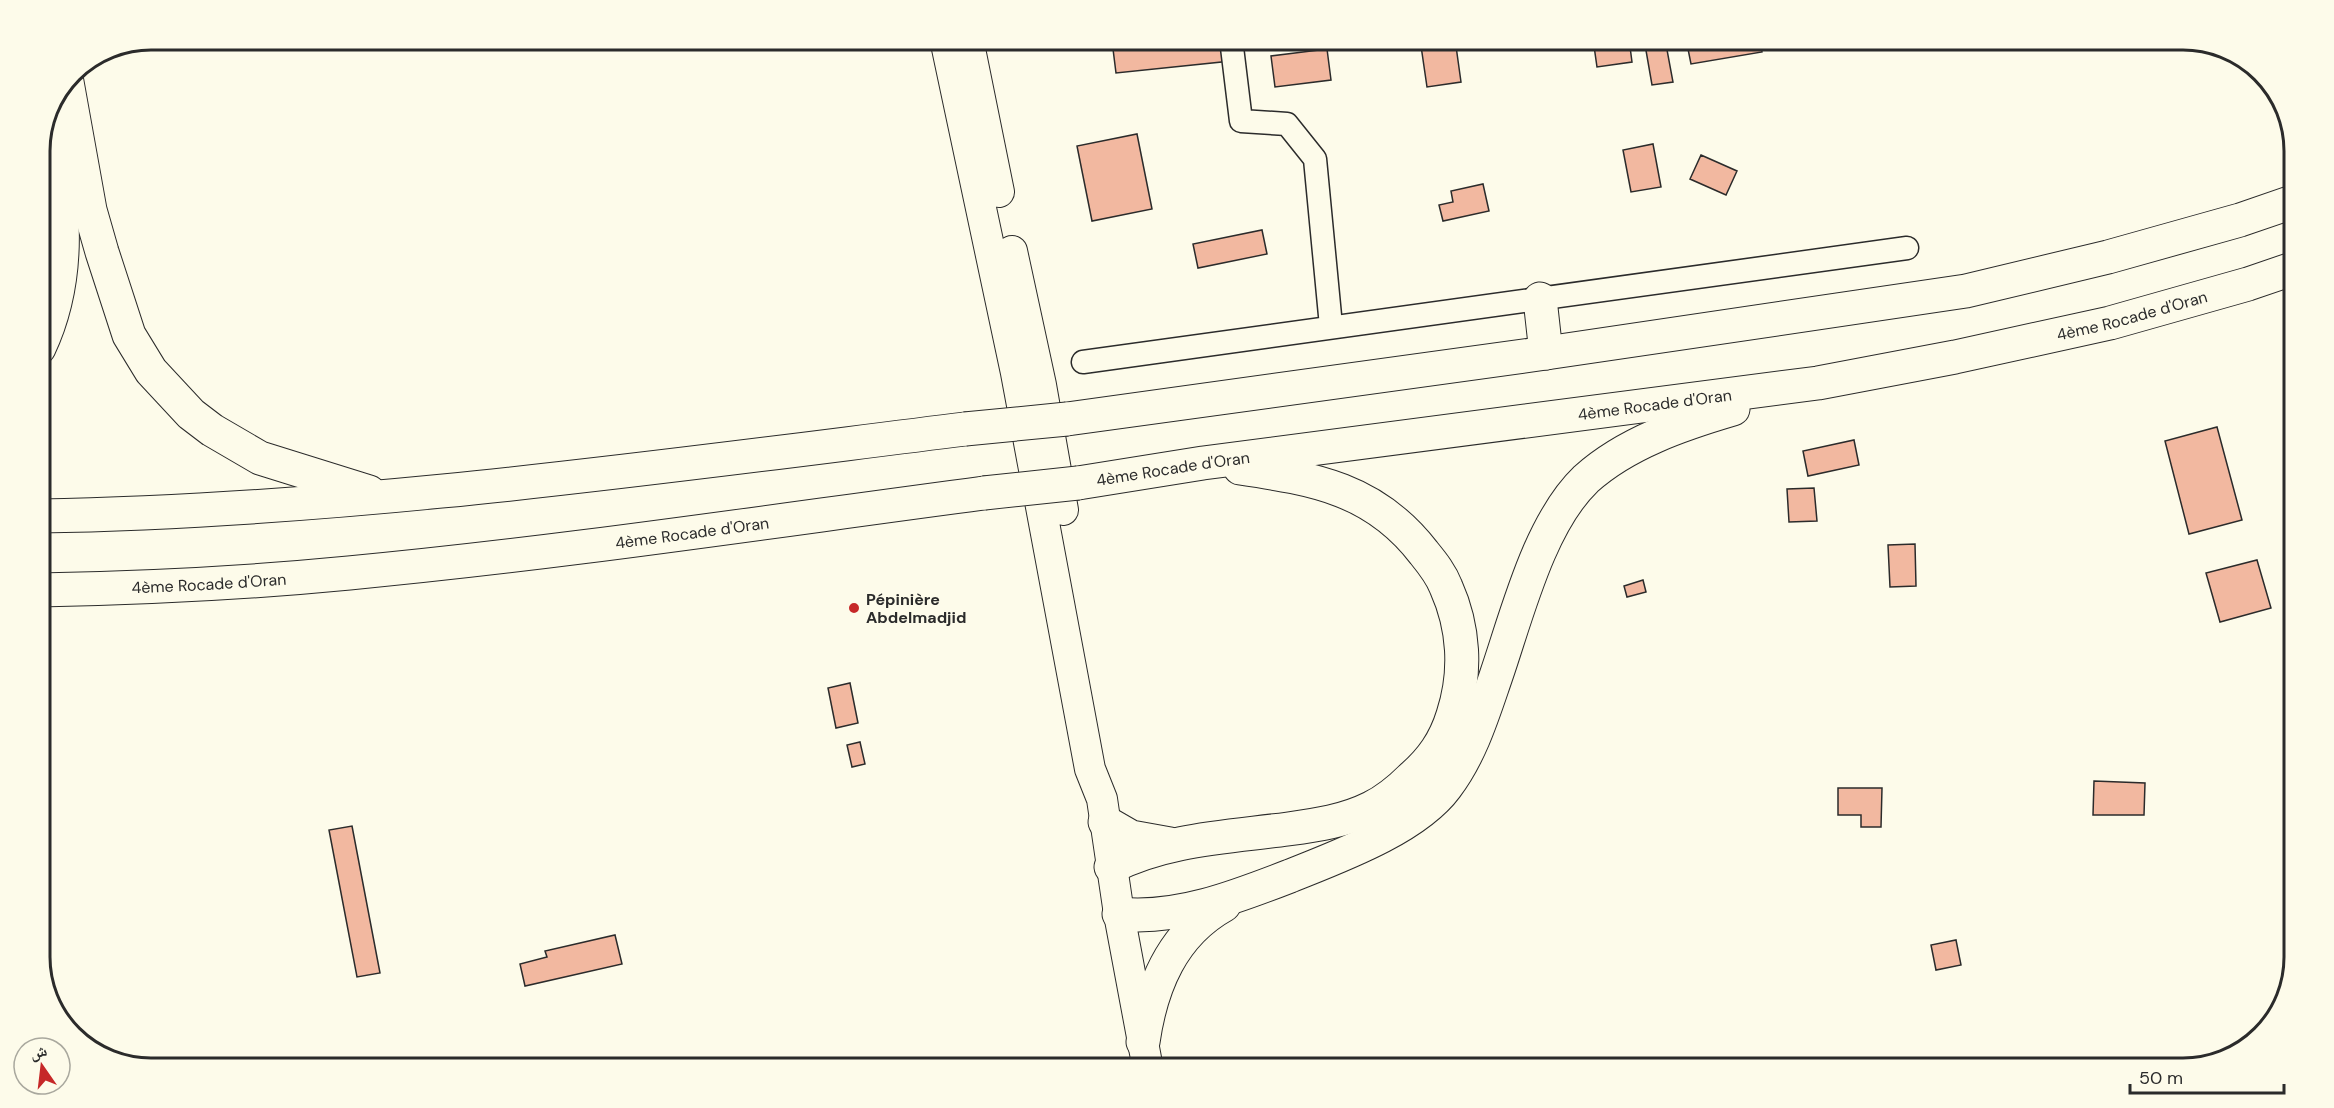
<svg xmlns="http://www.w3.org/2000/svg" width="2334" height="1108" font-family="'DM Sans','Noto Naskh Arabic',sans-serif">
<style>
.building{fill:#f2b8a0;stroke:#2b2b2b;stroke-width:1.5}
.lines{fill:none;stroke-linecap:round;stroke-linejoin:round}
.minor-casing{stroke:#2b2b2b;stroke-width:25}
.major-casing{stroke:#2b2b2b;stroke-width:32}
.highway-casing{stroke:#2b2b2b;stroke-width:35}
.minor{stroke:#fdfbea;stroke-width:22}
.major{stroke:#fdfbea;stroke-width:30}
.highway{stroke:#fdfbea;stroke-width:33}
.highway-bridge-casing{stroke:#2b2b2b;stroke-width:35;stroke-linecap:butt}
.highway-bridge{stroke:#fdfbea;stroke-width:33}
.poi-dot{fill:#c62828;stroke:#fdfbea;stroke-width:2}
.labels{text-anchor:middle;stroke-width:4.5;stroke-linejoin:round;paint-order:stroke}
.street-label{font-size:16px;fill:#2b2b2b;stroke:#fdfbea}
.poi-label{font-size:16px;font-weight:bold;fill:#2b2b2b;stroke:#fdfbea;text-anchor:start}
.rim{fill:none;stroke:#2b2b2b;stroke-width:3}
</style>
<rect width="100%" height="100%" fill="#fdfbea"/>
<path class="building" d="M1138 39H1229L1231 61 1116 73 1112 41Z
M1420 39H1455L1461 82 1427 87Z
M1593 39H1629L1632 62 1597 67Z
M1644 39H1665L1673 82 1652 85Z
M1686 39H1760L1762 52 1691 64Z
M1327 49 1331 80 1275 87 1271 56Z
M1137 134 1152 209 1092 221 1077 146Z
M1653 144 1661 187 1631 192 1623 150Z
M1701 155 1737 171 1726 195 1690 179Z
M1483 184 1489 211 1443 221 1439 205 1453 202 1451 191Z
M1262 230 1267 254 1198 268 1193 244Z
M2217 427 2242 520 2189 534 2165 441Z
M1854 440 1859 465 1808 476 1803 451Z
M1814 488 1817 521 1789 522 1787 489Z
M1915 544 1916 586 1890 587 1888 545Z
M2257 560 2271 608 2220 622 2206 573Z
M1643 580 1646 592 1627 597 1624 586Z
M850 683 858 723 836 728 828 688Z
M860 742 865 764 852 767 847 745Z
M2094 781 2145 783 2144 815H2093Z
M1838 788H1882L1881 827H1861V815H1838Z
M352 826 380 973 357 977 329 830Z
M615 935 622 964 525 986 520 964 547 957 545 951Z
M1956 940 1961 965 1936 970 1931 945Z"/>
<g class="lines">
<g class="minor-casing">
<path id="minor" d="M1231 39 1241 121 1287 124 1315 159 1331 326
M1083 362 1907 248"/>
</g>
<g class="major-casing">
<path id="major" d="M945 39 1016 373 1090 769 1102 799 1119 914 1148 1069
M968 39 999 192
M1012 251 1041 385 1063 510"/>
</g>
<g class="highway-casing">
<g id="highway">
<path d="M67 82 90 210 102 252 129 335 151 371 191 414 212 430 260 458 369 492"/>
<path d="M1540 299 1546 353"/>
<path d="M39 348C74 274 63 199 49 121"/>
<path d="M1067 419 1546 353 1966 291 2108 257 2240 220 2295 201"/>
<path id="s1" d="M1078 483 1203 463 1818 383 1955 357 2110 323 2248 284 2295 268"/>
<path d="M39 516C349 511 658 467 965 429"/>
<path id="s2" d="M39 590C143 588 246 583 349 573 561 553 772 521 984 493"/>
<path d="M1105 822 1131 837 1170 844"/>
<path d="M1111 867C1166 839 1228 837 1288 829 1317 825 1345 821 1371 808 1387 800 1399 790 1411 778 1432 760 1445 741 1453 715 1467 672 1464 627 1446 587 1441 574 1433 564 1424 553 1375 489 1315 479 1240 468"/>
<path d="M1119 914C1177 920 1236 897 1290 876 1337 857 1415 829 1446 787 1471 754 1483 714 1496 676 1517 615 1539 524 1586 479 1626 443 1682 424 1733 409"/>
<path d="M1143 1042C1151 986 1172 934 1224 905"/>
</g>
</g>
<use href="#minor" class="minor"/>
<use href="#major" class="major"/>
<use href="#highway" class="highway"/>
<g class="highway-bridge-casing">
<path id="highway-bridge" d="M965 429 1067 419
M984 493 1078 483"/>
</g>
<use href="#highway-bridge" class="highway-bridge"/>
</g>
<circle class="poi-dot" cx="854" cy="608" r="6"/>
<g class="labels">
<g class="street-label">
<text dy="6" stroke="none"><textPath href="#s1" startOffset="1068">4ème Rocade d'Oran</textPath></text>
<text dy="6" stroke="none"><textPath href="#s1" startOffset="582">4ème Rocade d'Oran</textPath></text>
<text dy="6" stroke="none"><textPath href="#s1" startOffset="96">4ème Rocade d'Oran</textPath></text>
<text dy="6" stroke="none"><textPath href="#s2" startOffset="656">4ème Rocade d'Oran</textPath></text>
<text dy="6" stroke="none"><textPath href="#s2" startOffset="170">4ème Rocade d'Oran</textPath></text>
</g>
<g class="poi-label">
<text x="866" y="605">Pépinière<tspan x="866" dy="18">Abdelmadjid</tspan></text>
</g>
</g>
<path d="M0 0H2334V1108H0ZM151 50H2183A101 101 0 0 1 2284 151V957A101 101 0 0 1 2183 1058H151A101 101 0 0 1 50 957V151A101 101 0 0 1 151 50Z" fill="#fdfbea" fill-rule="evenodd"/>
<path class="rim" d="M151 50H2183A101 101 0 0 1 2284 151V957A101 101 0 0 1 2183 1058H151A101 101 0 0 1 50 957V151A101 101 0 0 1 151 50Z"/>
<g transform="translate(42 1066) rotate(346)"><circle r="28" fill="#fdfbea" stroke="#a9a89e" stroke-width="1.5"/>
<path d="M0-4.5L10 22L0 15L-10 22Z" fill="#c62828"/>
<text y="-9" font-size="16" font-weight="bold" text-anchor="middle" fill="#2b2b2b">ش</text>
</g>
<path d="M2130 1084v9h154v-9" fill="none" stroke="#2b2b2b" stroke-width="3"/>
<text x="2139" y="1084" font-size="18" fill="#2b2b2b" stroke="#fdfbea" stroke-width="4.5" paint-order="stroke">50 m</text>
</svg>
